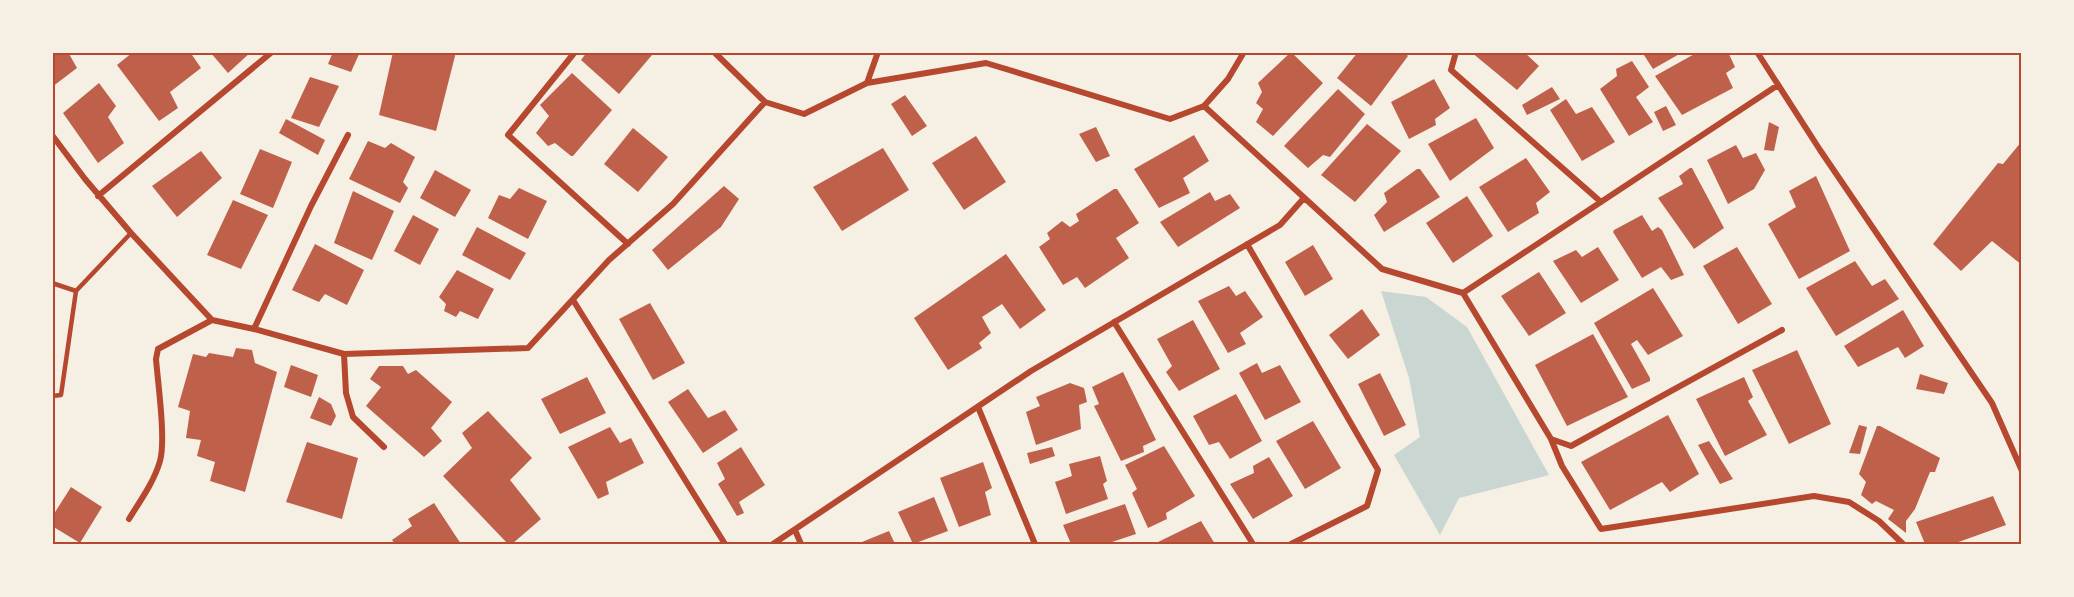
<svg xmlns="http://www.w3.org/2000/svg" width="2074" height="597" font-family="Figtree,sans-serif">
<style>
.water{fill:#c9d6d2}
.building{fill:#bf614a}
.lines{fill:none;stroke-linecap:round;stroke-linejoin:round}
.service{stroke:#b5482f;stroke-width:4.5}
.minor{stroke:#b5482f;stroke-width:6}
.neatline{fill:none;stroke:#b5482f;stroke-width:2}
</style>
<rect width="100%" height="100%" fill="#f6efe4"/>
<path class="water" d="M1381 291 1426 297 1467 327 1549 475 1459 498 1440 535 1394 455 1420 437 1409 378Z"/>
<path class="building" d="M52 52H68L77 68 52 87Z
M133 52H190L201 68 170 92 178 108 159 121 117 65Z
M210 52H251L228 73Z
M333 52H360L351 72 328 64Z
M393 52H456L436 131 379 115Z
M587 52H649L652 55 619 94 581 60Z
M1291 52 1323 83 1273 136 1256 122 1263 109 1256 103 1262 92 1258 83Z
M1358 52H1404L1408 56 1371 106 1337 78Z
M1471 52H1524L1539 66 1517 90Z
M1642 52H1683L1653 69Z
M1698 52H1728L1735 67 1726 73 1733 88 1682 115 1655 76Z
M1632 61 1649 87 1636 97 1653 122 1629 136 1600 89 1617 76 1616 69Z
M572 73 612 110 573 156H571L555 143 548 146 536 133 549 116 540 105Z
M310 77 339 86 319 127 291 118Z
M1434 79 1450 108 1435 119 1436 125 1409 139 1391 102Z
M99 83 116 106 108 117 124 143 98 163 63 113Z
M1552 87 1560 99 1527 115 1522 105Z
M1338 89 1365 114 1330 157 1323 155 1308 168 1284 146Z
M905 95 927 126 912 136 891 104Z
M1566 99 1576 114 1592 107 1615 142 1582 161 1550 110Z
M1666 106 1676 125 1663 131 1654 112Z
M1476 118 1494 148 1450 181 1428 144Z
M286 119 325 140 318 155 279 133Z
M1769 122 1779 127 1774 151 1764 150Z
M1367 124 1401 151 1355 202 1321 175Z
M1096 127 1110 156 1096 162 1079 134Z
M633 128 668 157 638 192 604 164Z
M1194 135 1209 161 1183 178 1190 193 1159 208 1134 169Z
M976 136 1006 182 964 210 932 163Z
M368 141 385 148 391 143 415 157 403 182 408 188 400 203 349 179Z
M2022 141V265L1992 241 1961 271 1933 244 1998 163 2003 164Z
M1736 145 1743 158 1756 153 1765 170 1754 189 1728 204 1707 160Z
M883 148 909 190 842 231 813 187Z
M260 149 292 162 273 208 240 194Z
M201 151 222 178 177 217 152 186Z
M1526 158 1550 192 1536 203 1539 213 1508 232 1479 187Z
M1690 168H1692L1724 228 1694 249 1658 198 1683 184 1679 176Z
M1417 169H1420L1440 197 1384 232 1374 215 1387 202 1384 193Z
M435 170 471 190 455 217 420 198Z
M1816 176 1850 251 1799 279 1768 224 1796 207 1789 191Z
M724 186 739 199 721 227 668 270 652 250Z
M519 188 547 201 528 239 488 218 499 195 510 199Z
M1114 189H1117L1139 223 1116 238 1129 258 1085 288 1077 277 1063 285 1039 247 1050 239 1047 233 1062 221 1070 227 1079 221 1076 214Z
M353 191 394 211 372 260 334 243Z
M1210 192 1215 201 1230 194 1240 208 1178 247 1160 222Z
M1467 196 1493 236 1453 263 1426 223Z
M233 200 268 215 241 269 207 255Z
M413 215 439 229 420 265 394 251Z
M1642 215 1652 231 1658 227 1662 230 1684 275 1671 280 1661 267 1642 278 1613 232 1614 230Z
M477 227 526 253 510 280 462 255Z
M315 244 364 270 347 305 325 294 319 302 292 290Z
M1313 245 1333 279 1305 296 1285 262Z
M1598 247 1619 280 1581 303 1553 261 1576 250 1582 257Z
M1737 247 1772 304 1738 324 1703 266Z
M1006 254 1046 310 1020 329 1002 304 982 317 991 333 979 343 982 348 948 370 914 318Z
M1855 261 1872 286 1885 279 1899 299 1836 336 1806 288Z
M457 270 494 289 478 319 460 311 456 317 444 311 446 304 439 297Z
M1539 272 1566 313 1529 336 1501 296Z
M1229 286 1236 296 1245 291 1263 317 1240 333 1246 344 1228 353 1198 301Z
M1653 288 1683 336 1648 355 1637 340 1631 344 1650 378V381L1632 389 1594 323Z
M650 303 685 363 653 380 619 319Z
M1362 309 1380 335 1348 359 1329 335Z
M1903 310 1924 346 1905 358 1898 347 1858 367 1844 346Z
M1193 320 1220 369 1179 391 1166 372 1172 366 1157 339Z
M1593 334 1628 397 1567 426 1535 365Z
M236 348 252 350 255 363 277 372 245 492 210 481 215 462 197 456 201 440 186 438 190 411 178 407 193 354 206 357 209 353 233 357Z
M1797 350 1831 424 1789 444 1752 370Z
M1257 363 1262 373 1280 365 1301 402 1265 420 1239 373Z
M291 365 318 375 311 397 284 387Z
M379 366H403L408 374 416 370 452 402 431 428 442 441 424 457 366 406 381 387 370 379Z
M1123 372 1156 440 1143 446 1144 452 1121 461 1094 406 1099 404 1092 387Z
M1380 373 1406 425 1384 436 1358 384Z
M1920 374 1948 383 1944 394 1916 389Z
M587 377 606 413 560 434 541 399Z
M1744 377 1753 397 1748 401 1767 435 1725 456 1696 399Z
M1070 383 1084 388 1087 402 1079 405 1081 429 1036 445 1026 412 1040 406 1036 397Z
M688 389 708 418 725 410 738 430 703 453 668 402Z
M1236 394 1262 441 1230 459 1219 442 1209 445 1193 416Z
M319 397 331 404 336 416 331 426 310 418Z
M488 411 532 458 510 480 541 519 512 544H508L443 476 472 448 462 433Z
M1668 415 1699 474 1670 492 1662 482 1610 510 1581 462Z
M1313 421 1341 468 1305 489 1276 441Z
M1859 425 1867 427 1860 454 1849 453Z
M1877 426H1880L1940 458 1935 472H1930L1915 509 1906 521V533L1888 519 1894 510 1876 501 1872 504 1861 495 1866 482 1859 474Z
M610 427 620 443 631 438 644 463 606 482 609 494 598 499 568 447Z
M1709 441 1733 479 1720 484 1698 445Z
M307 442 358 458 342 519 286 502Z
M1164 446 1195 496 1166 513 1167 519 1148 528 1132 493 1137 489 1125 465Z
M741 447 765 485 739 502 744 513 737 516 718 484 725 479 717 463Z
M1052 447 1055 456 1030 464 1027 453Z
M1100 456 1107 481 1103 484 1108 499 1066 514 1055 482 1072 476 1069 464Z
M1269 457 1293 496 1253 519 1230 484 1254 473 1253 466Z
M983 462 992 488 985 492 991 515 959 527 940 478Z
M71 487 102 507 80 543 52 526V517Z
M1993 496 2006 525 1953 544H1925L1916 522Z
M934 497 948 531 913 544 898 512Z
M434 503 461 544H395L392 540 412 526 408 519Z
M1125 504 1136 534 1106 544H1071L1063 525Z
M1201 521 1215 544H1159L1158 542Z
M889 531 895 544H857Z"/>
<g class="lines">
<path class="service" d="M52 283 76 291
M52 396 61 395 76 291 131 233"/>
<path class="minor" d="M575 52 508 135 628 244
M714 52 765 102
M1456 52 1451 70 1601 202
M1757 52 1820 150 1992 403 2022 471
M867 83 878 52
M1204 106 1382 269 1463 293 1778 85
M52 135 85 179 131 233 212 320 254 329 344 354 528 348 609 260 673 204 765 102 804 114 867 83 986 63 1170 119 1204 106 1228 79 1244 52
M98 196 272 52
M1247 244 1378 470 1367 506 1291 544
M1463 293 1551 439 1571 446 1782 330
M573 300 725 544
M1114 322 1253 544
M254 329 311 206 348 135
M344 354 346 393 353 417 384 447
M978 407 1035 544
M1551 439 1562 466 1601 529 1814 496 1849 502 1879 521 1903 544
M129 519C140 501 154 482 160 461 166 440 158 384 156 359L158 349 212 320
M795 530 801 544
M773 544 1031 371 1280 225 1304 198"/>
</g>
<rect width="2074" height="597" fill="none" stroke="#f6efe4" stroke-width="108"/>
<rect x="54" y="54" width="1966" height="489" class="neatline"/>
</svg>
